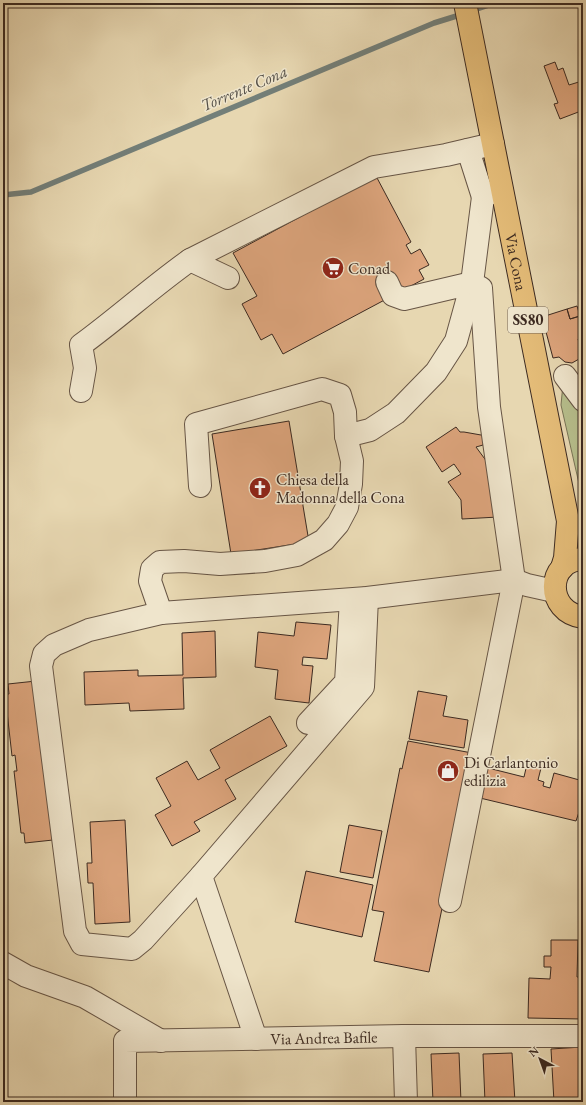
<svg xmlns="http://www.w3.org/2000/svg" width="586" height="1105" font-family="'EB Garamond',serif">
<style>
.green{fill:#b6be8c;stroke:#797456}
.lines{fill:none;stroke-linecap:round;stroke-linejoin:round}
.stream{stroke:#737f79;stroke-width:5.5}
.building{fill:#dda57d;stroke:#3c2a21}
.minor-casing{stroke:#675545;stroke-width:24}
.major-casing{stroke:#3c2a21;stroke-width:24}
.minor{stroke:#efe5cc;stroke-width:22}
.major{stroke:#e4bc78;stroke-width:22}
.labels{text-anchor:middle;stroke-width:3;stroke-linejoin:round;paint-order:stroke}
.shield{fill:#efe5cc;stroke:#726254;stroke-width:1}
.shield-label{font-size:15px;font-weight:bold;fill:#3c2a21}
.street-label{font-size:16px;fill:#3c2a21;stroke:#efe5cc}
.poi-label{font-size:16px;fill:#3c2a21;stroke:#efe5cc;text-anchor:start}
.water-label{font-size:17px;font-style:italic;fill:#534e46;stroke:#efe5cc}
</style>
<rect width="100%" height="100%" fill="#e7d7b1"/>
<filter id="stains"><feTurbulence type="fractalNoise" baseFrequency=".005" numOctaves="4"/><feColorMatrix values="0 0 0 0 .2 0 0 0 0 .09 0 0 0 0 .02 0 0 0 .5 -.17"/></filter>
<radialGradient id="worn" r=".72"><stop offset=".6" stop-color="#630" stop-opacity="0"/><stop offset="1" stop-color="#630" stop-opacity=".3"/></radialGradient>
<path class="green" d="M563 384 583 411V501L561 405Z"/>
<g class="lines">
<path class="stream" d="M471 11 495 3
M3 195 31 192 434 23 463 14"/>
</g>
<path class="building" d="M555 62 558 70 563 68 569 85 582 81 583 84V107L580 108 581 111 560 119 554 104 558 103 544 66Z
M376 176 411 242 406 245 411 254 420 249 429 265 419 270 424 279 283 354 272 334 261 340 242 304 257 296 233 253Z
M577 306 580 316 570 319 567 309Z
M567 309 570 319 580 316 583 325 579 327 582 337 578 339 581 349 580 355 579 359 572 363 565 362 559 357 553 358 542 317Z
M289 421 309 542 231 554 212 434Z
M456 427 460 432H464L481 435 485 438 483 445 476 447 493 470 498 517 462 519 461 500 448 482 461 474 454 464 442 472 426 447Z
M296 622 331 625 327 659 303 657 302 665 313 666 309 703 275 699 278 670 255 667 258 632 294 636Z
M215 631 216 677 183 678 184 709 130 711 129 703 85 705 84 672 138 670V676L183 675 182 633Z
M36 681 53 840 25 843 24 833H21L14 771H17L15 755 12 756 5 694H9L8 684Z
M418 691 447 696 443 716 468 720 464 748 409 739Z
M270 716 287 746 225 780 236 799 194 822 200 831 172 846 155 815 171 806 156 778 187 761 198 780 220 768 210 750Z
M408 741 472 753 468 781 429 972 374 961 384 912 372 910 400 768 402 769Z
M527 764 541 768 538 780 544 782 543 786 550 788 554 773 583 781V809H580L576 821 480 798 488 768 524 777Z
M125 820 130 922 95 924 93 883H88L87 863H92L90 822Z
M349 825 382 831 373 878 340 872Z
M306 871 373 885 362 937 295 922Z
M551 940H578L577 977H583L582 1019 528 1018 529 978 550 979 551 967H544V956H551Z
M582 1047 583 1102H554L551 1049Z
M459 1053 461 1102H433L431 1054Z
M512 1053 515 1102H485L483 1054Z"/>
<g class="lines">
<g class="minor-casing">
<g id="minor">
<path d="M468 150 483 197"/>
<path d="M228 278 190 260 374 167 446 155 493 144"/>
<path d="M565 376 583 400"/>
<path d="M81 391 85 368 81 345C118 318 152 287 190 260"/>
<path d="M346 436 370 430 396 413 436 372 456 341 472 283 404 299 393 295 387 282"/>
<path d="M161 613 150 581 152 569 160 562 184 561 220 564 265 561 297 555 324 540 338 524 347 507 351 484 352 461 346 436 345 412 340 395 322 389 196 424 200 486"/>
<path d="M308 723 346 682 351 600"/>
<path d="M201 876 143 940 132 949 82 944 75 931 41 666 44 654 54 645 89 630 161 613 367 598 514 580 527 585 554 591"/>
<path d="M450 901 514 580 489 407 481 288 472 283 483 197 501 188"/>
<path d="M3 963 26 976 85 997 161 1041"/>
<path d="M404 1036 406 1102"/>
<path d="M256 1039 201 876 363 687 367 598"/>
<path id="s1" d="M125 1102V1041L404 1036H583"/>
</g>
</g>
<g class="major-casing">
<g id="major">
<path id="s2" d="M465 3 568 521 565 558 562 568"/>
<path d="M583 559C546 560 545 612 583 617"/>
</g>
</g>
<use href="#minor" class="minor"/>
<use href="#major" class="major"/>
</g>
<defs>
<g id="supermarket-disc" transform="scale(1.15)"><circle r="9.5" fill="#8f2418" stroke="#efe5cc"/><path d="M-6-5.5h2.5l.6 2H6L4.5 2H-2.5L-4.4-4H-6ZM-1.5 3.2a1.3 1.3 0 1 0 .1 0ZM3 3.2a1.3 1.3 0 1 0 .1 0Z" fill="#fff"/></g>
<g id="church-disc" transform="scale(1.15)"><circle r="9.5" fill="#8f2418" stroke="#efe5cc"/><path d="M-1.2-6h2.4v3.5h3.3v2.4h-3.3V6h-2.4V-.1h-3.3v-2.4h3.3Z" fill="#fff"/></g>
<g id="shop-disc" transform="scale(1.15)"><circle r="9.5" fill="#8f2418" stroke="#efe5cc"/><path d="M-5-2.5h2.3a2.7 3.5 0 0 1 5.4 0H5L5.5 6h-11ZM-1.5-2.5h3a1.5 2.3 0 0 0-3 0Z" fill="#fff"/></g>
</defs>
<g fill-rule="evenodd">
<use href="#supermarket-disc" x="333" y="268"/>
<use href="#church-disc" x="260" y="488"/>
<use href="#shop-disc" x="448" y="771"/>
</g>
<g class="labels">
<rect class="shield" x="508" y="307" width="40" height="26" rx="3"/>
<g class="shield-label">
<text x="528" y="325">SS80</text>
</g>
<g class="street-label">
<text dy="6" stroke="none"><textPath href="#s2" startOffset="264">Via Cona</textPath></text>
<text dy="6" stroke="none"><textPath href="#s1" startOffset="260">Via Andrea Bafile</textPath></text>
</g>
<g class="poi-label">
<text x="348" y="274">Conad</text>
<text x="276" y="485">Chiesa della<tspan x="276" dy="18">Madonna della Cona</tspan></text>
<text x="464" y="768">Di Carlantonio<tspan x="464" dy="18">edilizia</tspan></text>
</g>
<g class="water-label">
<text transform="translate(244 88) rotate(-23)" y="6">Torrente Cona</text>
</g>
</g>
<rect width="586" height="1105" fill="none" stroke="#e7d7b1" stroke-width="16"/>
<rect x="4" y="4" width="578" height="1097" fill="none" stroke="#3c2a21" stroke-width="2"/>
<rect x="8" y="8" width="570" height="1089" fill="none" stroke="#3c2a21"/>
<g transform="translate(540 1059) rotate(319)" stroke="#efe5cc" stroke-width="3" paint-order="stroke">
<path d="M0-3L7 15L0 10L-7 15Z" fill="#3c2a21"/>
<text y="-6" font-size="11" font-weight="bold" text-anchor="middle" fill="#3c2a21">N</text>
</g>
<rect width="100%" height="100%" filter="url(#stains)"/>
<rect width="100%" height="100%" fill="url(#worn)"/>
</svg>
